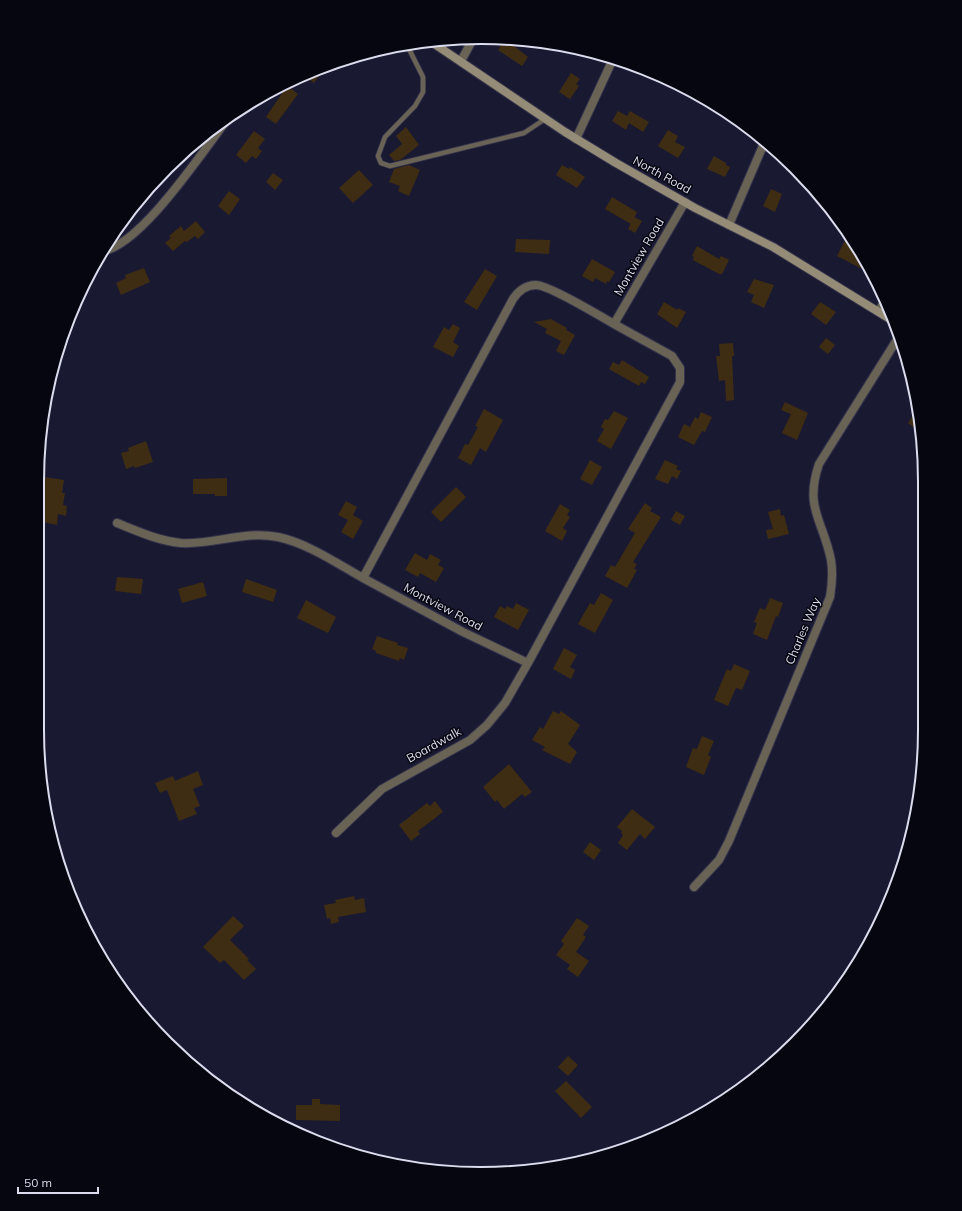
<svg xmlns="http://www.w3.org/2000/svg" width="962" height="1211" font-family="Mulish,sans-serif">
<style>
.building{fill:#3e2d13}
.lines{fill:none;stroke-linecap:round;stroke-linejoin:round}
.service-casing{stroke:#35344c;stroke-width:6}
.minor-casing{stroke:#35344c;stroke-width:10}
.secondary-casing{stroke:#35344c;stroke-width:10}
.service{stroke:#696356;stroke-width:4.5}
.minor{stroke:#696356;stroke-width:8}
.secondary{stroke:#958c77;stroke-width:8}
.labels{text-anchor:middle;stroke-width:3;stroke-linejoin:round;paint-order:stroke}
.street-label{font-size:12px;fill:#dbdced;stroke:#060610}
.rim{fill:none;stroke:#dbdced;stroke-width:2}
</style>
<rect width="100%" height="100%" fill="#1a1932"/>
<path class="building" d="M505 39 528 57 522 66 498 50Z
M313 72 319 76 314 83 305 76Z
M571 73 580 79 576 84 579 86 570 99 559 92Z
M287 86 298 94 276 124 266 117Z
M618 111 627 116 630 111 649 122 643 132 629 123 626 130 612 121Z
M406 127 419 145 400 160 394 161 389 155 402 144 396 136Z
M668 130 678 136 675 142 685 147 678 158 658 146Z
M254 131 265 139 258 148 262 151 256 159 252 156 246 163 236 155Z
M714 156 726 163V165L730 167 725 177 707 169Z
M409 165 420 170 409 196 398 191 400 186 389 182 394 169Z
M562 165 569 169 570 167 585 177 577 188 556 175Z
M359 170 373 185 353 203 339 188Z
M273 173 283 180 275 190 266 182Z
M771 189 782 194 775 212 763 206Z
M229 191 240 199 229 215 218 206Z
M612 197 637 212 631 224 605 209Z
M634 217 642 221 635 233 628 229Z
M196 221 205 232 198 239 195 236 187 242 185 241 173 251 165 243 171 238 169 236 181 226 184 231Z
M846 238 852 241 866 259 872 274 837 256Z
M516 239 550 240 549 254 515 252Z
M697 246 719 259 721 256 729 260 722 274H719L693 260 694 257 692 256Z
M592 259 615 272 609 282 607 281 606 284 595 278 593 282 582 276Z
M144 268 150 282 121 295 116 283 126 278 125 275Z
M485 269 497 276 477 310 464 302Z
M754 279 774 285 764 308 751 302 754 295 747 292Z
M664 302 677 310 678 308 686 312 677 328 657 314Z
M820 302 836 312 826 325 811 314Z
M551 319 567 328 566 330 575 335 564 355 556 351 561 341 545 333 547 329 534 322Z
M453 324 460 328 453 342 459 346 453 357 433 347 444 327 449 330Z
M826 338 835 345 828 354 819 347Z
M733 343 734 356H732L734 400 726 401 725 380 719 381 716 356H720L719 344Z
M622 360 649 377 645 384 641 382 639 386 609 369 613 362 619 365Z
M785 402 808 413 797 440 782 433 791 414 781 410Z
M484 409 503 420 486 452 480 448 471 465 458 458 465 444 468 445 478 427 475 426Z
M917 410 920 426 921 432 908 423Z
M614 411 628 418 611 449 597 441 604 429 601 427 605 419 608 420Z
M701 412 712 417 705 432 702 431 694 445 678 437 684 424 690 427 695 417 698 419Z
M146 441 153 462 135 468 134 466 126 469 121 453 129 451 128 448Z
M590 460 602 467 592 485 580 479Z
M665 460 678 466 676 469 681 471 677 479 672 476 668 484 655 479Z
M45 477 64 480 62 493H65L63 505 67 506 66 516 58 514 57 525 38 521Z
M227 478V496H215V494H193V479Z
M456 487 466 497 441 522 431 512Z
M346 501 357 507 353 515 363 521 353 539 341 532 348 520 338 515Z
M645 503 652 508 650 511 661 517 633 562 637 564 634 569 637 570 627 588 605 576 611 565 615 567 635 533 628 529Z
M560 504 570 510 567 515 570 517 563 528 567 531 562 541 545 531Z
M780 509 781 516 784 515 789 534 768 539 766 530 773 529 768 512Z
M676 511 685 516 680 525 671 520Z
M415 553 427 560 430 554 441 560 438 565 444 568 436 582 420 573 418 577 405 570Z
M117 577 143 579 141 594 115 591Z
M246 579 277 590 273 602 242 592Z
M203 582 207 596 182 603 178 589Z
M601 593 613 600 595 633 578 624 590 603 594 605Z
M770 598 783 603 778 617 776 616 767 640 753 634 757 623 754 622 760 608 765 610Z
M306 600 336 617 328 633 297 618Z
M516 603 529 610 518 630 494 617 500 606 505 609 507 606 513 609Z
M377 636 398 643 397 645 408 648 404 660 400 658 399 661 376 653V651L372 649Z
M564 648 577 655 570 667 575 670 571 679 553 669Z
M734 664 750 671 742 690 736 688 728 706 714 700 727 669 731 671Z
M553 711 559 714 561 711 580 725 568 744 577 752 570 764 542 750 545 747 532 740 540 727 543 729Z
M702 736 714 741 708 755 711 757 704 775 686 767 693 748 697 749Z
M509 764 532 792 525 797 522 794 504 809 497 800 495 802 483 787Z
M198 771 203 785 193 789 200 806 194 808 197 814 179 821 167 790 160 793 155 783 173 776 175 781Z
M435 801 443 812 418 831 420 834 411 841 399 825 427 803 430 806Z
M632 809 655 827 645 839 640 834 627 850 618 843 623 835 621 833 622 831 617 827Z
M590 842 601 850 594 860 583 852Z
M354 896 355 900 364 898 366 912 338 917 339 922 331 924 330 918 327 919 324 905 336 903 335 900Z
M233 916 244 926 230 940 249 959 247 960 256 969 244 980 224 960 220 963 203 947Z
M577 918 589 926 583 935 586 937 576 952 589 961 578 977 567 969 570 965 556 955 564 944 561 941Z
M568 1056 578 1065 568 1076 558 1067Z
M566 1081 592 1107 581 1118 555 1091Z
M312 1099H320V1104L340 1105V1121L296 1120V1105H312Z"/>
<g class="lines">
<g class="service-casing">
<path id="service" d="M407 45 423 77V92L415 106 385 137 378 156 381 163 390 166 524 133 545 119"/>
</g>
<g class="minor-casing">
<path id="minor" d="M461 61 473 39
M576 139 613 59
M729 225 765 141
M103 251C142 244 202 152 227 120
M879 311 884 302
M614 324C600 316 549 285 536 285 526 285 519 290 513 299L363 578 463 632 528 663 680 382V368L672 356 614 324 685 202
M117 523C137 531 159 541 181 543 214 545 245 530 278 537 307 543 338 564 363 578
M336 833 382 789 470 740 487 725 505 703 528 663
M694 887 719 860 729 841 830 597C832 585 833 572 831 560 823 520 804 508 819 464L898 338"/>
</g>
<g class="secondary-casing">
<path id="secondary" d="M430 41 565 132 616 163 695 208 773 247 890 319"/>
</g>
<use href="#service" class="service"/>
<use href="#minor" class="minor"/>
<use href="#secondary" class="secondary"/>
</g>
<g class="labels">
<g class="street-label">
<text transform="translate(662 175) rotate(29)" y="4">North Road</text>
<text transform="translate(639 257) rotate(-60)" y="4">Montview Road</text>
<text transform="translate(443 607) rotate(28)" y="4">Montview Road</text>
<text transform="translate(803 631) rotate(-67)" y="4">Charles Way</text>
<text transform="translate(434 745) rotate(-29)" y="4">Boardwalk</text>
</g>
</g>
<path d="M0 0H962V1211H0ZM481 44H481A437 437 0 0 1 918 481V730A437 437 0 0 1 481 1167H481A437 437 0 0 1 44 730V481A437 437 0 0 1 481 44Z" fill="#060610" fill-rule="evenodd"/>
<path class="rim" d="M481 44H481A437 437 0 0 1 918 481V730A437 437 0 0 1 481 1167H481A437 437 0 0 1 44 730V481A437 437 0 0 1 481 44Z"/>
<path d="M18 1187v6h80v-6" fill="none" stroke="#dbdced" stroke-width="2"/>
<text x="24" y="1187" font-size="12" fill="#dbdced" stroke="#060610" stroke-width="3" paint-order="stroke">50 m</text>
</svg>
